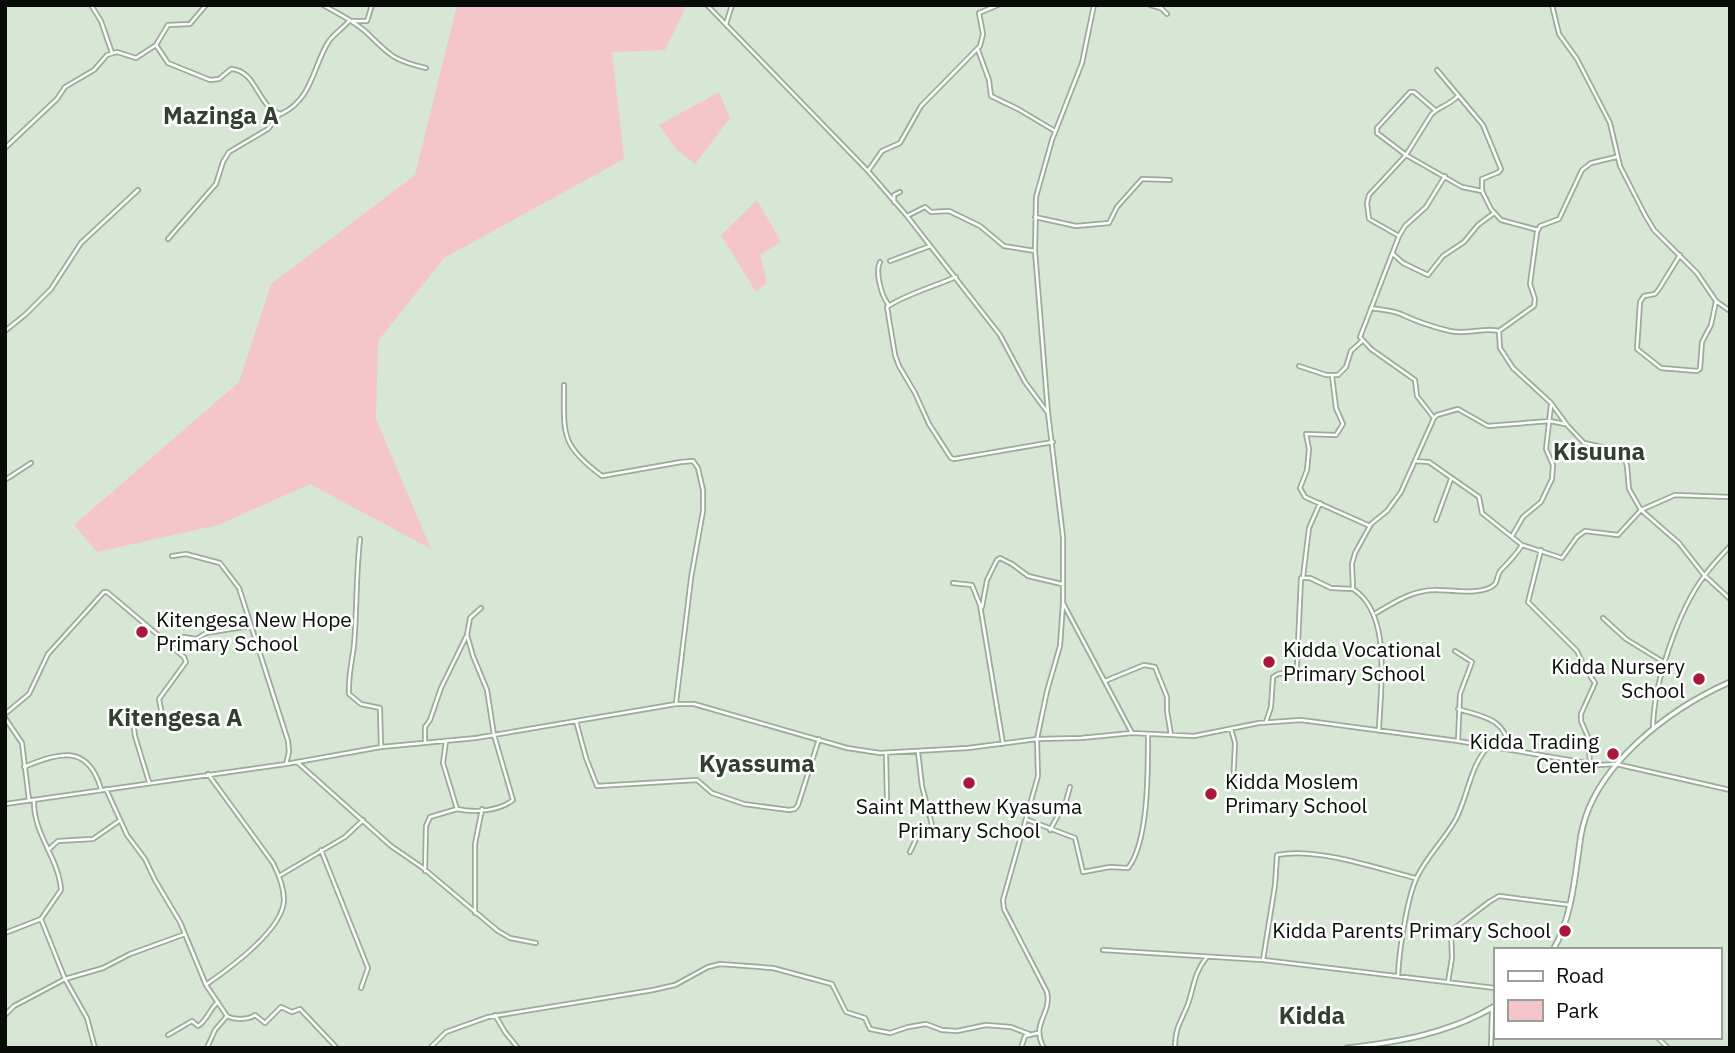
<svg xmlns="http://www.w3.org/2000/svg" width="1735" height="1053" font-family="'IBM Plex Sans',sans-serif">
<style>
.green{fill:#f5c6c9}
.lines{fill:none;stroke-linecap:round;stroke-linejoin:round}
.minor-casing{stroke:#9bab99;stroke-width:6}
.tertiary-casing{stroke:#9bab99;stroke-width:7}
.minor{stroke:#fff;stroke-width:2.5}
.tertiary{stroke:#fff;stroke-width:3.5}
.poi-dot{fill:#ab163d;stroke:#fff;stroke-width:2.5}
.labels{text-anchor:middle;stroke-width:5;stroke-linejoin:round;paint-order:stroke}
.poi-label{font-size:21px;fill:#080d07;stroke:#fff;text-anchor:start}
.quarter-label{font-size:24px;font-weight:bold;fill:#334031;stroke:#fff}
</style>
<rect width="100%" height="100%" fill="#d6e7d4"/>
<path class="green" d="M457 5H687L665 50 612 52 624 159 444 258 378 341 376 419 431 549 310 484 218 525 97 552 74 525 239 382 271 284 415 175Z
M719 92 730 118 695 164 676 149 659 125Z
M757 200 781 242 760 255 767 283 756 292 721 235Z"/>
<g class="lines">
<g class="minor-casing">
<path id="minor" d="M91 5 101 21 112 53
M323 5C337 13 354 21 366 32 390 55 392 60 426 68
M707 5 868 171 907 216 1000 335 1025 382 1048 413
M1094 5 1082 63 1052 140 1036 197 1035 251 1048 413 1063 537V603L1132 733
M1150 5 1161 8 1167 14
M1552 5 1559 34 1577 59 1610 123 1620 166 1645 215 1654 230 1697 273 1716 301 1711 325 1702 342 1700 369 1697 371 1661 368 1637 349 1640 302 1644 296 1655 294 1659 289 1680 255
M726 24 732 5
M156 45 168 63 210 80 219 79 231 69C257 70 258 109 281 114 313 99 313 65 329 41 334 34 343 28 349 21H367L372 5
M978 50 989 80 991 96 1018 109 1055 131
M1437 70 1483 125 1501 169 1499 172 1482 179V191
M1435 110 1414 92H1410L1377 128V133L1406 155 1462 187 1482 191 1491 209 1501 220 1538 230
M5 148 57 99 65 87 94 70 107 55 117 52 136 58 156 45 168 25 190 24 206 5
M868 171 882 151 900 143 921 106 980 46 983 34 979 13 998 5
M894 202V195L900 192
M907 216 925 207 931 212 949 211 980 226 1004 246 1035 251
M1035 217 1076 226 1109 223 1117 207 1142 179 1170 180
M1399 236 1369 219 1367 203 1369 195 1406 155 1431 115C1439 106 1447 107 1458 96
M168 239 216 184 223 162 229 152 268 129 279 115
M1393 254 1403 263 1428 275 1443 256 1464 242 1478 225 1494 213
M890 261 930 246
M880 262C875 271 881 295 888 304
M956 277C935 286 904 295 887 307L895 355 899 366 915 393 929 424 951 458 954 459 1053 442
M1716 301 1730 311
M1371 308C1381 310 1394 310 1403 315 1418 322 1433 327 1450 331 1467 335 1484 327 1499 331L1500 348 1513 368 1551 403 1567 425 1584 443 1607 448 1624 457 1627 466 1629 489 1641 510 1679 543 1704 575 1730 599
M5 331 26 314 51 289 81 243 138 190
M1499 331 1534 306 1535 299 1530 284 1537 232 1540 226 1559 219 1582 170 1591 163 1616 157
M1299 366 1326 375H1338L1346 367 1351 351 1362 341
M1332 376 1336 408 1343 424 1336 435 1306 434 1309 449 1307 470 1300 488 1305 497 1370 526
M564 385C564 434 560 445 602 476L681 462 693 461 698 468 703 490V511L691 578 676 703
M1434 418 1417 396 1415 380 1371 349 1360 337 1399 236 1405 226 1426 207 1445 176
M1415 461 1429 462 1479 497 1482 513 1522 545 1562 558 1577 537 1585 531 1618 535 1641 510 1675 495 1730 497
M5 480 31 463
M1436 520 1451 479
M1512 536 1523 517 1541 502 1552 479 1553 465 1546 449 1551 405
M360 539C356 574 357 609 354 645 352 662 348 676 349 694L361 704 380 708 381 747
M1541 550 1528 602 1577 651 1585 668 1595 683 1581 714V721L1588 737 1590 763
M172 556 186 554 220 563 239 588 288 741 289 752 286 764
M1303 577 1309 528 1320 503
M953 583 972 585 980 605 1003 744
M982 607 987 580 997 560 1000 558 1012 564 1028 576 1062 584
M1376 613C1395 602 1412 590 1436 590 1450 590 1484 596 1495 584 1498 580 1497 574 1501 570 1509 562 1516 555 1522 545
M1603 618 1626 639 1665 663
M167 643 184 637 196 639 206 633 250 626
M1455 651 1472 662 1460 694 1458 741
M1105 681 1144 665 1155 667 1167 697V711L1171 735
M1458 709C1484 717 1506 718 1509 750
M5 714 29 694 48 654 104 592H107L184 657 186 662 159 699 162 715 137 717 133 721 135 736 149 782
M5 718 22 743 29 800
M576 721 586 758 597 786 697 780 712 793 744 804 789 810 795 809 798 805 819 739
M1266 722 1271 707 1273 677 1278 674 1294 671 1297 666 1301 578H1310L1331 588 1353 589
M1231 729 1235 743 1233 787
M1653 729C1653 685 1678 610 1705 575 1712 565 1721 556 1730 546
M1379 730C1380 690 1393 614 1353 589L1352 564 1355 553 1371 524 1387 511 1401 492 1434 418 1437 415 1458 409 1488 426 1550 421 1565 424
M446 741 443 763 457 809C475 813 499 811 513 800L494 735 487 690 473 656 467 635 470 618 481 608
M425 743V727L430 720 441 688 467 635
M297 762 391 846 423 868 498 931 510 938 536 943
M24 767C60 752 88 744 101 789
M106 789 127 835 145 859 155 880 180 922 206 985 227 1016C234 1020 248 1020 255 1015L265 1023 281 1007 292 1012 300 1009 337 1048
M5 804 286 764 381 747 476 738 676 704H694L847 748 880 753 968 748 1037 739 1081 738 1132 733 1194 736 1259 723 1301 720 1458 741 1599 765 1616 764 1730 790
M870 810 887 799 886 754
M1028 820 1075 838 1083 872 1110 867 1128 868C1149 842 1148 767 1148 734
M1050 830 1066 801 1070 787
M48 850 58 841 93 839 119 821
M321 850 368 968 361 988
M910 852 917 837 932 825 922 786 918 752
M425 871 426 826 430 817 457 809
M279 876 345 837 363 820
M475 913V844L482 809
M41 919 65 979 87 1018 95 1048
M5 933 41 919 61 890C59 858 33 834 34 801
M1103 950 1263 960 1495 988
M1263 960 1275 885 1277 855C1316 847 1376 868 1415 878
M1398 976C1399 951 1407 898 1417 877 1427 856 1445 839 1456 819 1468 796 1470 765 1489 746
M1448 982 1452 958 1451 931 1489 902 1499 896 1570 905
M207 984C230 968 283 930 284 900 284 888 278 873 273 863L208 774
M5 1015 14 1006 65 979 103 968 130 954 185 934
M495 1015 505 1032 518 1048
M168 1035 192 1021 198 1026C207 1021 210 1008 218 1002
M1657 1037 1668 1048
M207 1048 215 1030 227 1016
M430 1048 446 1032 488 1017 653 990 675 985 708 967 720 964 773 968 832 984 846 1012 865 1018 870 1029 890 1033 908 1027 926 1024 942 1030 957 1031 986 1025 1011 1027 1029 1034
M1021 1048 1025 1036 1038 1033
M1044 1048C1030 1023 1052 1015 1047 992L1004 909 1003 900 1038 776 1037 739 1047 691 1060 646 1063 604
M1175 1048C1175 1027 1181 1022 1188 1004 1194 987 1194 972 1207 957
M1491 1048 1492 1009"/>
</g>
<g class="tertiary-casing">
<path id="tertiary" d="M1553 950C1573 916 1575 873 1581 835 1593 766 1669 709 1730 682
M1347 1048C1399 1042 1450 1033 1495 1006"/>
</g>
<use href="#minor" class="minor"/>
<use href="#tertiary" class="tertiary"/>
</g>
<g class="poi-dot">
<circle cx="142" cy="632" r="7"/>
<circle cx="1269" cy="662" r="7"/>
<circle cx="1699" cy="679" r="7"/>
<circle cx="1613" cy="754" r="7"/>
<circle cx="969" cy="783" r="7"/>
<circle cx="1211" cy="794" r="7"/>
<circle cx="1565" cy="931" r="7"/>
</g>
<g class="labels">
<g class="poi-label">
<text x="156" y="627">Kitengesa New Hope<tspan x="156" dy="24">Primary School</tspan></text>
<text x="1283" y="657">Kidda Vocational<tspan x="1283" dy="24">Primary School</tspan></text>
<text x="1685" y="674" text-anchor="end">Kidda Nursery<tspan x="1685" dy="24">School</tspan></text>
<text x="1599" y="749" text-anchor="end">Kidda Trading<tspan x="1599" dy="24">Center</tspan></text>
<text x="1225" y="789">Kidda Moslem<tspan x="1225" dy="24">Primary School</tspan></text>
<text x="969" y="814" text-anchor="middle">Saint Matthew Kyasuma<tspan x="969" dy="24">Primary School</tspan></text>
<text x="1551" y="938" text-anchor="end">Kidda Parents Primary School</text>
</g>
<g class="quarter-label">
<text x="221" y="124">Mazinga A</text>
<text x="1599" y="460">Kisuuna</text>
<text x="175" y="726">Kitengesa A</text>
<text x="757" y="772">Kyassuma</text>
<text x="1312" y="1024">Kidda</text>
</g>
</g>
<rect width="1735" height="1053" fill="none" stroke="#080d07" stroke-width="14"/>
<rect x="1494" y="948" width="228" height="91" fill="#ffffff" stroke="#9c9e9c" stroke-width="2"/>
<rect x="1508" y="971" width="35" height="10" fill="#ffffff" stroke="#9c9e9c" stroke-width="2"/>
<text x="1556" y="983" font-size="21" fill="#080d07">Road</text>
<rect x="1508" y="1000" width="35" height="21" fill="#f5c6c9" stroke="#9c9e9c" stroke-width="2"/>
<text x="1556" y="1018" font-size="21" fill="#080d07">Park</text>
</svg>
